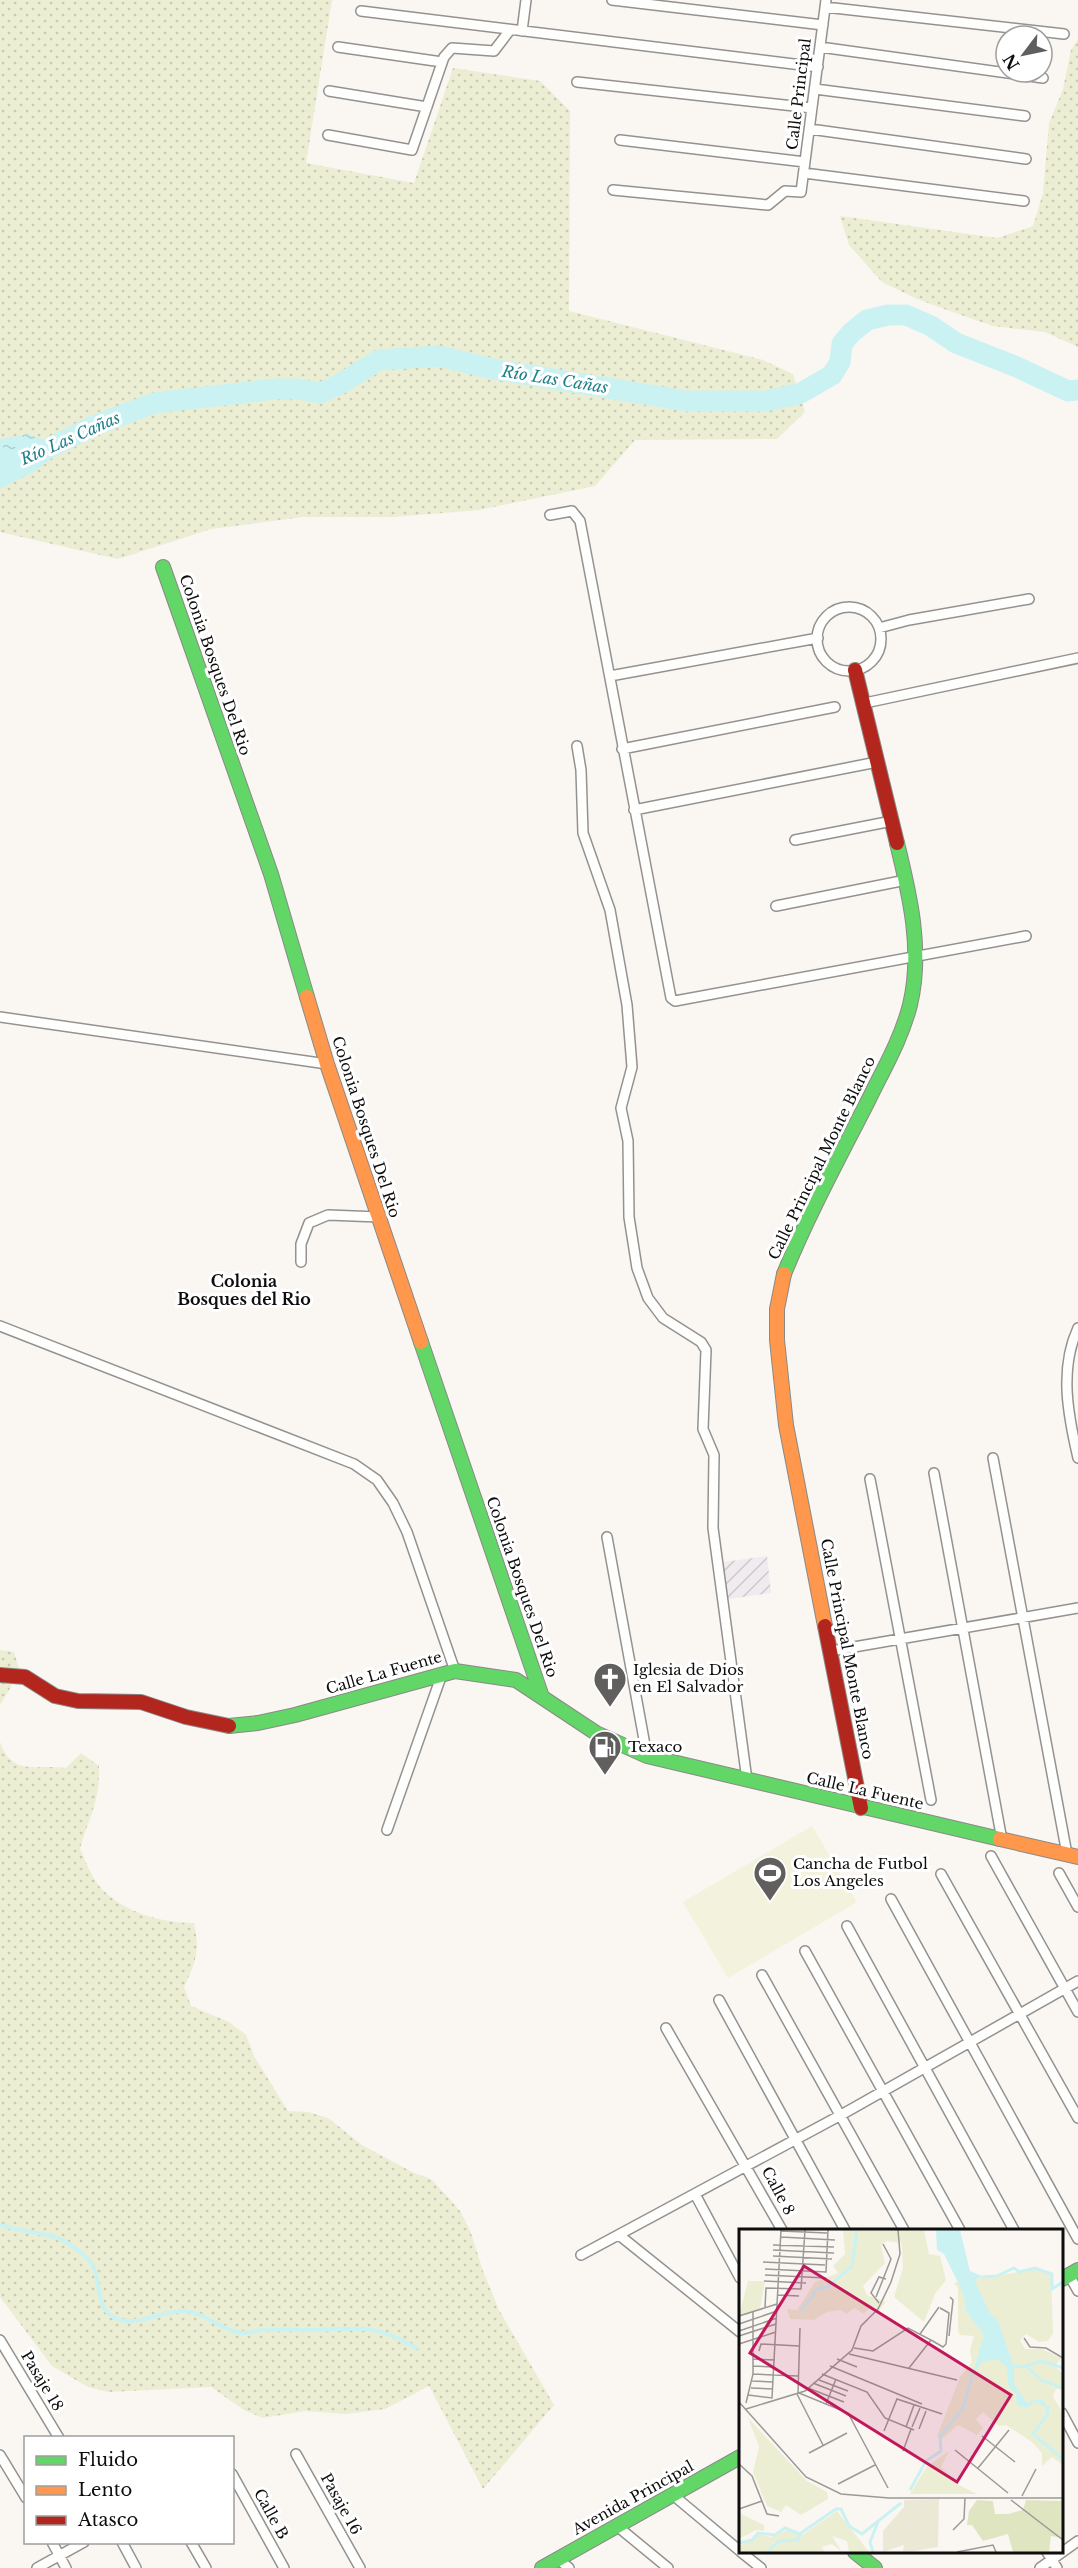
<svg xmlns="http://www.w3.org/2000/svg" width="1078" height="2568" font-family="'Libre Baskerville',serif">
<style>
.industrial{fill:url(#industrial-furrows)}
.grass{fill:url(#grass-dots)}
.pitch{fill:#f3f2dd}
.water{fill:url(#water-ripples)}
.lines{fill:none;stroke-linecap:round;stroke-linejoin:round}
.stream{stroke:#caf2f3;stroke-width:4}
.river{stroke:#caf2f3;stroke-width:21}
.street-casing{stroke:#949290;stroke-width:12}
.fast-casing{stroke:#8a8987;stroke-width:16}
.slow-casing{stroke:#8a8987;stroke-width:16}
.jam-casing{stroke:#8a8987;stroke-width:16}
.street{stroke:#fefefd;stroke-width:9}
.fast{stroke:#63d668;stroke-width:14}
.slow{stroke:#ff974d;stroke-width:14}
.jam{stroke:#b3261e;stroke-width:14}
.labels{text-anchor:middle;stroke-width:6;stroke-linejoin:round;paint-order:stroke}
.street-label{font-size:15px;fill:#0d0d0d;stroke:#fff}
.poi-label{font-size:15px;fill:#0d0d0d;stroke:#fff;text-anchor:start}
.water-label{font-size:16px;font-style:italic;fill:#1c7f8a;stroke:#fff}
.neighbourhood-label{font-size:16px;font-weight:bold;fill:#0d0d0d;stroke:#fff}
.inset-river{fill:none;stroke:#caf2f3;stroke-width:3}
.inset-road{fill:none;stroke:#9b9996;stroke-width:1.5}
.view{fill:#c2185b;fill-opacity:0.15;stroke:#c2185b;stroke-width:3}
.inset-edge{fill:none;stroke:#0d0d0d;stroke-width:3}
</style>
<defs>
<pattern id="industrial-furrows" width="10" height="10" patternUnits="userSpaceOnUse" patternTransform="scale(1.5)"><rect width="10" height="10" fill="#f0ebee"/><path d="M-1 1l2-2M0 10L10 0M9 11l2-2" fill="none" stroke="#cdc8cb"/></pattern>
<pattern id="grass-dots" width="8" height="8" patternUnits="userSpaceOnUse" patternTransform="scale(1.5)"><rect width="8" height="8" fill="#eceed3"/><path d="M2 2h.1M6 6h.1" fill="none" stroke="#c9cbb4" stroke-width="1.8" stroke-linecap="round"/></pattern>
<pattern id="water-ripples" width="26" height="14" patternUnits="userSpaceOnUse" patternTransform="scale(1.5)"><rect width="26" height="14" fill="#caf2f3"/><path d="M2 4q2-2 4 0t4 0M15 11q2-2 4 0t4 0" fill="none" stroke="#accecf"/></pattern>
</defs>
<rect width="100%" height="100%" fill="#faf6f2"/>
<path class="industrial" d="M767 1556 771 1593 722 1600 717 1563Z"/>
<path class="grass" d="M0 0H332L306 163 414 183 453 68 540 81 570 111 569 311 763 360 793 374 805 412 777 439 635 440 595 486 479 510 394 517H303L211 529 118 559 0 532Z
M1078 39V347L1045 332 993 326 947 310 917 299 882 282 849 245 840 216 997 238 1033 226 1043 193 1049 123 1063 89 1071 50Z
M0 1650 14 1652 20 1672 0 1705Z
M0 1742C12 1777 38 1764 66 1768L81 1753 99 1766C100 1803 89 1816 80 1849 86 1862 91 1876 100 1887 123 1912 161 1923 194 1923 200 1951 196 1962 184 1987L191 2006 229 2022 246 2035 254 2056 288 2111 308 2112 328 2118 362 2145 412 2172 431 2179 446 2195 460 2211 470 2230 483 2271 499 2310 554 2405 483 2489 429 2386 385 2409 346 2414 305 2411 263 2418 244 2410 211 2387 108 2392 88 2387 52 2366 0 2297Z"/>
<path class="pitch" d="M812 1826 857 1902 728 1978 683 1902Z"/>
<path class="water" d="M28 434 47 441 51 459 35 471 0 489V439Z"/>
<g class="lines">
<path class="stream" d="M0 2225C37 2237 55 2227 88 2259 105 2276 90 2311 120 2320 141 2325 162 2311 183 2311 203 2311 221 2331 243 2333 250 2333 258 2330 265 2330 282 2329 299 2330 316 2330 359 2328 377 2324 416 2348"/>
<path class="river" d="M0 471 26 460 93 426 154 403 274 389H298L320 393 340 384 379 360 439 356 493 369 686 401H766L801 393 832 375 840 362 842 344 851 333 867 320 888 315H906L931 326 956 343 1017 367 1068 391 1078 390"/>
<g class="street-casing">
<path id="street" d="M612 0 823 25
M825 7 1064 34
M361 11 818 67
M522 31 526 0
M338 47 442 62
M820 47 1043 78
M577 82 812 108
M815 89 1025 116
M329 91 427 107
M810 129 1026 159
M328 135 412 150 444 57 452 48 494 51 510 30
M620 140 805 162
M804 173 1024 201
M613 190 768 205 785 191 801 192 826 0
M550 515 572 511 580 521 671 998 675 1001 1026 936
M817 639a32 32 0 1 1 64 0a32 32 0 1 1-64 0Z
M879 628 909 620 1029 599
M610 676 818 638
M865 703 1078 658
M577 746 581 770 583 833 610 910 627 1005 632 1067 621 1108 628 1141 629 1217 637 1268 648 1298 663 1318 701 1342 706 1350 703 1429 714 1455 713 1528 747 1780
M622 749 835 707
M634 810 877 762
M795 840 892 821
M776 906 906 880
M0 1017 327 1064
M301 1262V1244L309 1223 328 1215 379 1217
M0 1326 354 1464 377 1480 393 1503 407 1532 455 1671
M1078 1328C1059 1369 1068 1415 1078 1458
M993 1458 1067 1854
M934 1473 1002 1840
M870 1479 931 1800
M607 1537 647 1756
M831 1651 1078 1608
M387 1830 442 1674
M991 1856 1078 2012
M1059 1873 1078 1907
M941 1874 1078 2118
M891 1899 1078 2239
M847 1926 1014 2230
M805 1951 960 2230
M762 1975 904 2230
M719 2000 845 2230
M666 2028 782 2230
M695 2194 740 2278
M619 2235 740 2332
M581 2255 841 2115 1078 1981
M1069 2275 1078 2291
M0 2340 59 2438
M1062 2413 1078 2443
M296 2454 360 2568
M0 2455 26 2498
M232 2474 284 2568
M673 2495 740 2551
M617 2526 668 2568
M52 2542 66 2568
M122 2542 136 2568
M191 2542 206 2568
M741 2552 761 2568
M1047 2552 1057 2568
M558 2559 569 2568
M37 2568 84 2542
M1040 2568 1078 2541"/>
</g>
<g class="fast-casing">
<path id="fast" d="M163 567 271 874 307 997
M784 1274C808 1215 839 1158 868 1101 883 1070 901 1040 910 1005 923 951 910 896 897 843
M421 1342 542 1697
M229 1726 258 1723 295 1715 455 1671 516 1680 596 1733 647 1756 1000 1839
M1062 2279 1078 2270
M855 2552 875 2568
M542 2568 740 2457"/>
</g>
<g class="slow-casing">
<path id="slow" d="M307 997 327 1064 421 1342
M784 1274 777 1309V1340L786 1425 825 1626
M1000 1839 1078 1857"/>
</g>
<g class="jam-casing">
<path id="jam" d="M855 670 897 843
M825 1626 861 1808
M0 1675 25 1677 55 1696 78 1701 141 1702 186 1717 229 1726"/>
</g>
<use href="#street" class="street"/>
<use href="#fast" class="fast"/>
<use href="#slow" class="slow"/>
<use href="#jam" class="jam"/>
</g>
<defs>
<g id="church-pin" transform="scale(1.725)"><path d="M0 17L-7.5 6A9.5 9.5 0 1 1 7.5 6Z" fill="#605f5d" stroke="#fff"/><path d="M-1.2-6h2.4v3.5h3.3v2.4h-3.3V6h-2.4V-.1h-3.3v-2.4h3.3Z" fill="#fff"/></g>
<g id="fuel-pin" transform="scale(1.725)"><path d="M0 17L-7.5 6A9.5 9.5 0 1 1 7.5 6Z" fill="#605f5d" stroke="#fff"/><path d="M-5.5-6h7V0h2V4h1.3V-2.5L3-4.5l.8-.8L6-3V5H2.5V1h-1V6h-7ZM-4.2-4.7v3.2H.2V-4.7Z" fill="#fff"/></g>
<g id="stadium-pin" transform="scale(1.725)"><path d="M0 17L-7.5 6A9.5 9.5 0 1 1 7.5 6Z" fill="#605f5d" stroke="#fff"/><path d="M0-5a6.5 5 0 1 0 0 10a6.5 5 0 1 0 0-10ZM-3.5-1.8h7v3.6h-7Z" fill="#fff"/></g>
</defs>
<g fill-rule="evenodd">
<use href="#church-pin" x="610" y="1679"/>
<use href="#fuel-pin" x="605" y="1747"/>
<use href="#stadium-pin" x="770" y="1873"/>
</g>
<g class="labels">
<g class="street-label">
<text transform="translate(799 94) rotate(-83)" y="5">Calle Principal</text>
<text transform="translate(215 665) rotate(71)" y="5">Colonia Bosques Del Rio</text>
<text transform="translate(366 1127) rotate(72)" y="5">Colonia Bosques Del Rio</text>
<text transform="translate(822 1158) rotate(-64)" y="5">Calle Principal Monte Blanco</text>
<text transform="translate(522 1587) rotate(71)" y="5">Colonia Bosques Del Rio</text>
<text transform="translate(847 1649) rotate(79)" y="5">Calle Principal Monte Blanco</text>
<text transform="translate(384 1673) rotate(-16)" y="5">Calle La Fuente</text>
<text transform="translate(865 1791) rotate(13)" y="5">Calle La Fuente</text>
<text transform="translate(778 2191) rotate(62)" y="5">Calle 8</text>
<text transform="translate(42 2381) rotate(59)" y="5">Pasaje 18</text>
<text transform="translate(633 2498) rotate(-29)" y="5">Avenida Principal</text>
<text transform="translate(341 2504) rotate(61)" y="5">Pasaje 16</text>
<text transform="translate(271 2514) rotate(61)" y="5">Calle B</text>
</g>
<g class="poi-label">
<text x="633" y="1675">Iglesia de Dios<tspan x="633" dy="17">en El Salvador</tspan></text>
<text x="628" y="1752">Texaco</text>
<text x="793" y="1869">Cancha de Futbol<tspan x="793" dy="17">Los Angeles</tspan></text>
</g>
<g class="water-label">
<text transform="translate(555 379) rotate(9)" y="6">Río Las Cañas</text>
<text transform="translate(70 438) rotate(-24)" y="6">Río Las Cañas</text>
</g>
<g class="neighbourhood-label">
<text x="244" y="1287">Colonia<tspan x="244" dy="18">Bosques del Rio</tspan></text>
</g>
</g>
<g transform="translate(739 2229)">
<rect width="324" height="324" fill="#faf6f2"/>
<path d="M104 1H185L190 25 201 27 207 51 196 65 185 93 155 68 164 39 163 18 162 14 148 12 142 16 146 34 124 57 128 66 147 73 138 84 131 78 125 85 115 79 108 85 101 81 88 83 75 91 51 90 48 80 58 81 76 53 99 44 94 37 106 25ZM297 40 312 45 314 104 309 112 300 113 287 105 281 111 286 120H303L322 129 316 137 324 145V161L317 160 314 168 324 184V236L313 228 303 237V224L293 213 267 196 260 197 244 183 237 190 244 199 238 206 219 196 202 211 198 207 221 148 233 133 231 121 235 107 221 106 219 102V59L215 54ZM9 189 68 252 88 263 89 270 62 286 47 276 42 283 28 277 14 243 20 217ZM210 222 202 238 218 255 238 265H171L188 237ZM98 282 130 323H110L108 312 93 307 103 323 93 315 83 318 85 323H0V317L20 305 32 308 48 301 63 306ZM0 284 25 296V302L17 301 0 310Z" fill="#eceed3"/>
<path d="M238 271 254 272 256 285H269L284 281 287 271 324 272V309L312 307 310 323H274L269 305 244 312 233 296H228L230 282Z" fill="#dfe5c1"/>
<path d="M200 270 199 318 169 323 164 322 165 316 144 323V302L165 278V271Z" fill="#ebe9d6"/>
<path d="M9 52H26L21 80 0 87Z" fill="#eceed3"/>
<path d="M197 1H221L231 42 245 48 237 50V55L251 84 259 91 275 139V155L288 174 299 170 307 173V178L296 173 287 179 278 176 277 165 269 156 268 138 257 130 243 133 233 147 245 106 227 82 225 66 205 25 198 21Z" fill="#caf2f3"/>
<path class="inset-river" d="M113 37 118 1M243 48 258 47 275 39 280 43 296 39 313 45V60L324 53M62 82 79 59 89 58 113 37M274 137 288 138 302 151 324 159M286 137 304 132 324 139M308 177 309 184 294 205 324 230M171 261 187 232 202 222 201 208 224 179 234 145M0 314 13 311 19 304 36 306 46 299 61 305M28 323 40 312 59 311 62 304 97 280H102L110 297 123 305 162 274M134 323 131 313 139 293"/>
<path class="inset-road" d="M42 2 88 4M42 8 96 11M34 16 95 18M34 21 95 24M34 27 93 30M24 33 86 36M26 40 87 43 89 1M26 46 87 49M25 52 67 54M39 66 60 67M137 68 152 30 144 15M140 74 132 64 140 48 147 50M26 79 27 59 62 60 66 1M0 87 38 75M0 95 38 82M0 102 38 89M181 105 200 78M0 107 37 95M210 107 214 71 211 68M285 109 291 118 307 119 324 129M192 111 204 118 207 115 210 84 201 79M0 115 37 103M115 119 134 122 169 99 192 111 170 139M20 122 22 115 60 117M110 125 218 151M14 130 36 131M98 130 118 138M14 137 35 138M91 137 183 175M14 145 59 147M83 145 128 163 146 189 175 201M80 151 109 162M13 152 34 153M74 154 107 167M12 159 34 160M69 159 105 173M60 164 109 184 149 259M58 165 84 216M59 165 61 99M9 166 33 169 42 1M0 173 67 248 102 265 150 269H324M7 174 14 145V83M87 175 97 150M7 180 66 162 113 121 122 97 139 80 152 53 161 25 159 1M167 198 175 176M173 198 181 179M180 200 187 182M145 202 158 170 203 185M243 207 276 233M216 221 269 264M164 222 172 200M70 224 108 204M0 235 13 247 28 285 40 287M239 239 270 201M99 255 136 236M283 267 297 240M272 271 324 311M0 280 23 272M214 301 225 290 226 269M218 323 254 316 257 323"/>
<path class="view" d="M65 37 272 166 218 253 11 124Z"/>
<rect width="324" height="324" class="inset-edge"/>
</g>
<rect x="24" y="2436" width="210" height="108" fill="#ffffff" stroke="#9e9e9e" stroke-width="1.5"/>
<rect x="36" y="2456" width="30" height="9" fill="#63d668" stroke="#9e9e9e" stroke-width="1.5"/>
<text x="78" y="2466" font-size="18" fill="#0d0d0d">Fluido</text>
<rect x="36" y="2486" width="30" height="9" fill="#ff974d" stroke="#9e9e9e" stroke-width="1.5"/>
<text x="78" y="2496" font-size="18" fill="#0d0d0d">Lento</text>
<rect x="36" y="2516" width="30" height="9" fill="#b3261e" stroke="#9e9e9e" stroke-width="1.5"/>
<text x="78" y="2526" font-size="18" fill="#0d0d0d">Atasco</text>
<g transform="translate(1024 54) rotate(238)"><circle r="28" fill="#ffffff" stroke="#9e9e9e" stroke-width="1.5"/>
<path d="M0-4.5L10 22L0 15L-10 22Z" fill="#605f5d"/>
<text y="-9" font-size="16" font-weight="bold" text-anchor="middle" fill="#0d0d0d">N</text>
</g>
</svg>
